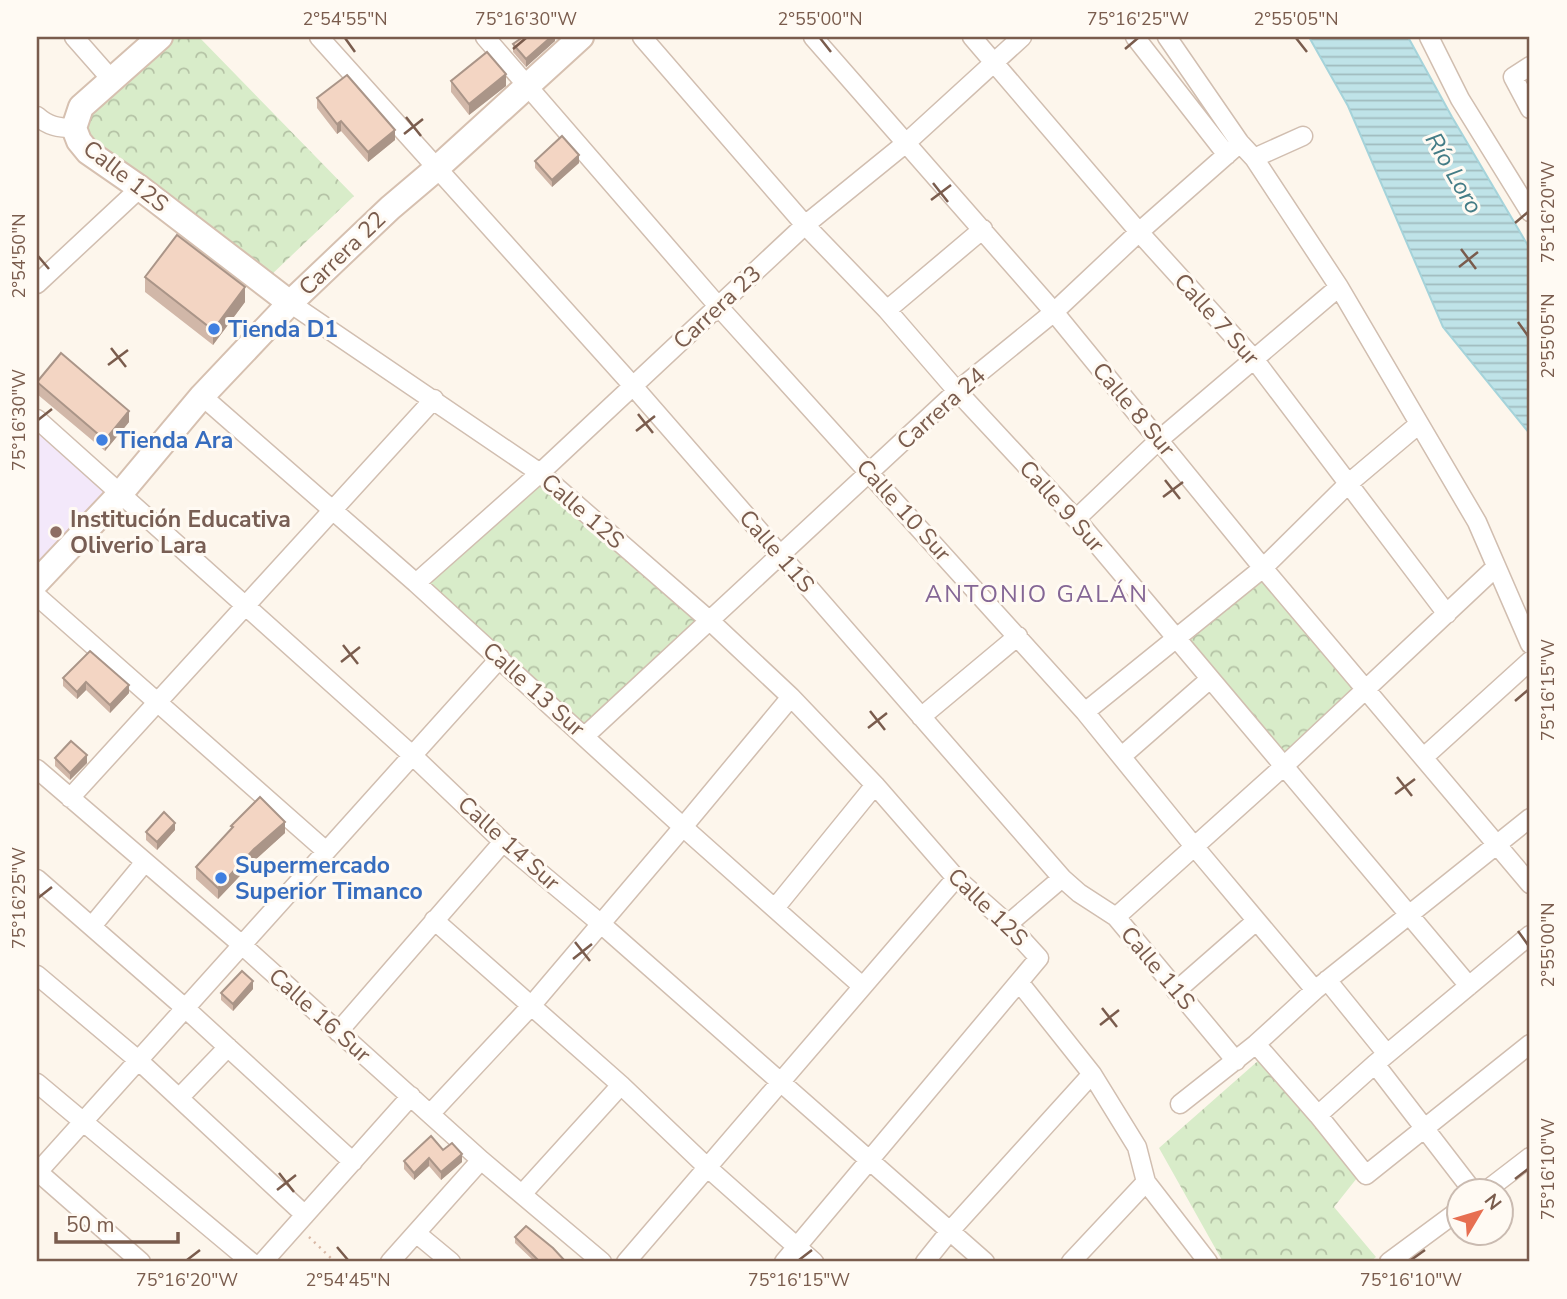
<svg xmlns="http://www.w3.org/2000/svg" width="1567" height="1299" font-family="'Nunito Sans',sans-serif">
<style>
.education{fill:#f3e8fa}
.park{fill:url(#park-crowns)}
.water{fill:url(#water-rules);stroke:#a5d3da;stroke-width:2}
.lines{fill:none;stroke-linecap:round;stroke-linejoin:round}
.street-casing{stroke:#d1beb0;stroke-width:21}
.secondary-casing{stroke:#d6c0b0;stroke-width:28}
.path{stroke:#d9b8a5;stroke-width:2.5;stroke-dasharray:2 5;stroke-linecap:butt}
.street{stroke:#fff;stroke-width:18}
.secondary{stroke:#fff;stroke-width:24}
.wall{fill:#d1b7a8}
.shaded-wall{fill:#aa9588}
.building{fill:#f3d5c3;stroke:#aa9588;stroke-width:2}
.ticks{fill:none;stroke:#7a5c4d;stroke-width:2.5}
.shop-dot{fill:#3f7fe0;stroke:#fffaf3;stroke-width:2.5}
.education-dot{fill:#8d6e63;stroke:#fffaf3;stroke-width:2.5}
.labels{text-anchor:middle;stroke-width:6;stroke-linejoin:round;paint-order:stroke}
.street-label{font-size:23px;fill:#7a5c4d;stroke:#fffaf3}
.shop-label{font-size:23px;font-weight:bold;fill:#366cbe;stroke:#fffaf3;text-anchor:start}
.education-label{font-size:23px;font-weight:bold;fill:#785e54;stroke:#fffaf3;text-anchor:start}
.water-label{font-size:24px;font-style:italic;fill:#437c86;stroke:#fffaf3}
.neighbourhood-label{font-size:24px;letter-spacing:2px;fill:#846695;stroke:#fffaf3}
.neatline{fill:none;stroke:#7a5c4d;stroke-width:2.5}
.ticks-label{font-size:18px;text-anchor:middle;fill:#7a5c4d}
</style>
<defs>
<pattern id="park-crowns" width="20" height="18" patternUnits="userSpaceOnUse" patternTransform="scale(1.75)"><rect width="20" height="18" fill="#d8ecc9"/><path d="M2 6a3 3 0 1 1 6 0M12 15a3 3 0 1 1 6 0" fill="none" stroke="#b4c2a5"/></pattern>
<pattern id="water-rules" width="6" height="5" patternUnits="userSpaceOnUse" patternTransform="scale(1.75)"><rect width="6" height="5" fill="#bfe3e8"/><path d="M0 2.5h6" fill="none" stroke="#a0bbbe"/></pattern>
</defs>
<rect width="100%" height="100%" fill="#fdf6ec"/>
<path class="education" d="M37 424 112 491 37 573Z"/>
<path class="park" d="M176 37H199L354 196 269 277 98 149 86 129 92 111Z
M541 483 698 619 584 725 427 584Z
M1263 568 1365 688 1284 766 1176 639Z
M1259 1060 1314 1124 1357 1178 1334 1207 1376 1257 1370 1262H1223L1159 1148Z"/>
<path class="water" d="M1309 37H1408L1452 117 1530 249V434L1443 327 1348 106Z"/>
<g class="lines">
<g class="street-casing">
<path id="street" d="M74 37 111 79
M319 37 633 386 1062 878 1079 893 1116 917 1236 1061
M485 37 718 306 1085 712 1193 845 1315 990
M642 37 805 225 887 310 957 391 1076 519 1469 986
M813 37 1054 312 1263 568 1530 884
M972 37 1139 232 1254 359 1447 614
M1135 37 1227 155
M1167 37 1240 143 1254 158 1339 287 1477 522 1530 644
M1429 37 1460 99 1530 212
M1530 66 1513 77 1530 109
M37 116C48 126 58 128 74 128
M1254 158 1303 136
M37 284 140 188
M290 303 540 473 709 620 791 697 875 785 956 878 1008 924 1039 958 784 1262
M887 310 983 229
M202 396 416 583 683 827 862 986
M37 419 412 755 503 842 600 923 985 1262
M1076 519 1160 439 1339 287
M416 583 540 473 805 225 906 143 1022 37
M37 596 326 851
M1085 712 1263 568 1349 483 1419 424
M921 717 1018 636
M586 735 957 391 1054 312 1139 232 1240 143
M1122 756 1210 679
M1424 757 1530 661
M37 769 242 945 481 1160 602 1262
M70 798 434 399
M37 879 185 1008 353 1162
M775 908 875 785
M1116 917 1284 766 1496 567
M434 920 621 1085 708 1168 814 1262
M1008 924 1062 878
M92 926 145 862
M37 975 138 1060 305 1215
M1327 980 1387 1054
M1019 982 1092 1074 1137 1147 1146 1182 1208 1262
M1176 991 1256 921
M338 1032 503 842
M1256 1044 1318 1115 1366 1175 1530 1044
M1375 1064 1472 1190
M37 1083 251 1262
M179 1098 228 1047
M1180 1104 1256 1044 1315 990 1530 818
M431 1113 531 1006 683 827 791 697
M1318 1115 1375 1064 1530 935
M37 1171 141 1262
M37 1173 500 658
M1487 1190 1530 1157
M523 1193 621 1085
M416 1233 451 1262
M263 1262 411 1096
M390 1262 481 1160
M626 1262 956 878
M925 1262 949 1232 1092 1074
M1071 1262 1146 1182
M1389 1262 1458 1211"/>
</g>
<g class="secondary-casing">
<path id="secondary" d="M160 37 81 107 74 128 79 141 88 152 140 188 290 303
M37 582 120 494 202 396 290 303 390 208 436 169 581 37"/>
</g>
<path class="path" d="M309 1237 335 1262"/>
<use href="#street" class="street"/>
<use href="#secondary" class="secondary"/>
</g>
<path class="wall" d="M555 37V41L526 67 513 52V44Z
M451 81 506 86 469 115 451 92Z
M317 98 395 140 368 162 341 131 337 134 317 108Z
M535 161 579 163 552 187 535 168Z
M145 277 245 302 213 345 145 292Z
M37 381 129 422 105 451 37 394Z
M90 651 129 693 110 713 86 690 77 699 63 686V678Z
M55 758 87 763 70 780 55 766Z
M231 826 285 833 254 861 218 899 196 879V867L231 829Z
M175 830 157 850 146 840V832Z
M253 989 233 1011 221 1000V993Z
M443 1150 462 1162 441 1180 429 1166 414 1180 404 1169V1161Z
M515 1237 566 1262H535L515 1243Z"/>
<path class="shaded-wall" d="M551 37H555V41L526 67V59Z
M506 74V86L469 115V104Z
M341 121V131L337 134V124Z
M395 130V140L368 162V152Z
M579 155V163L552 187V180Z
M245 287V302L213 345V330Z
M129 411V422L105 451V440Z
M86 682V690L77 699V692Z
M129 685V693L110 713V705Z
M87 755V763L70 780V773Z
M285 822V833L254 861 218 899V888L254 849Z
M175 823V830L157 850V842Z
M253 981V989L233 1011V1004Z
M462 1154V1162L441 1180V1172Z
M429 1158V1166L414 1180V1173Z"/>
<path class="building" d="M523 37H551L526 59 513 44Z
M487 52 506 74 469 104 451 81Z
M347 75 395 130 368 152 341 121 337 124 317 98Z
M562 136 579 155 552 180 535 161Z
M177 235 245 287 213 330 145 277Z
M61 353 129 411 105 440 37 382Z
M90 651 129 685 110 705 86 682 77 692 63 678Z
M71 741 87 755 70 773 55 758Z
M260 797 285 822 254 849 218 888 196 867 233 827 231 826Z
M164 812 175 823 157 842 146 832Z
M242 971 253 981 233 1004 221 993Z
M431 1136 443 1150 452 1143 462 1154 441 1172 429 1158 414 1173 404 1161Z
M526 1226 553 1248 566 1262H540L515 1237Z"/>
<path class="ticks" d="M345 38 355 52M820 38 831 52M1296 38 1307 52M513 49 526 38M1125 49 1138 38M406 117 421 136M404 134 423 119M933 183 948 202M931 200 951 185M1515 223 1528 212M1461 249 1476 269M38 256 49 269M1459 267 1478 252M1518 322 1528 336M111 348 126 367M108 365 128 350M638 414 653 433M38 420 52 409M636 431 655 416M1165 480 1180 499M1163 497 1183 482M343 645 358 664M341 662 360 647M1515 701 1528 690M870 711 885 730M868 728 887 713M1397 777 1412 796M1395 794 1415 779M38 898 52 887M1518 931 1528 945M575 942 590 961M573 959 592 944M1102 1008 1117 1027M1100 1025 1119 1010M279 1173 294 1192M1515 1179 1528 1169M277 1190 296 1175M337 1247 348 1260M187 1260 200 1250M799 1260 812 1250M1411 1260 1425 1250"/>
<g class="shop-dot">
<circle cx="214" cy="329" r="7"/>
<circle cx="102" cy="440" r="7"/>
<circle cx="221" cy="878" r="7"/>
</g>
<circle class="education-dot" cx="56" cy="532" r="7"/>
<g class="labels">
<g class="street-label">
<text transform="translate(126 176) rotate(38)" y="8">Calle 12S</text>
<text transform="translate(342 253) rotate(-44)" y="8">Carrera 22</text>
<text transform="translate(717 307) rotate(-43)" y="8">Carrera 23</text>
<text transform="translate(1217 319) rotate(48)" y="8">Calle 7 Sur</text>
<text transform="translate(941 408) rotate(-42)" y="8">Carrera 24</text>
<text transform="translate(1134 409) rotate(50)" y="8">Calle 8 Sur</text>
<text transform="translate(1062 506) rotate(48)" y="8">Calle 9 Sur</text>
<text transform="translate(904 510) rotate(48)" y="8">Calle 10 Sur</text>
<text transform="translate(583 511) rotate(41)" y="8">Calle 12S</text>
<text transform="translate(777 551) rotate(49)" y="8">Calle 11S</text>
<text transform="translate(534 689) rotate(42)" y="8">Calle 13 Sur</text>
<text transform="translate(509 843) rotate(42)" y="8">Calle 14 Sur</text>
<text transform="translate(988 907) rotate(44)" y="8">Calle 12S</text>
<text transform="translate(1158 968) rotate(50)" y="8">Calle 11S</text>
<text transform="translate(320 1015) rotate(42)" y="8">Calle 16 Sur</text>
</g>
<g class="shop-label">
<text x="228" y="337">Tienda D1</text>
<text x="116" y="448">Tienda Ara</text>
<text x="235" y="873">Supermercado<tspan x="235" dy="26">Superior Timanco</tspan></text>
</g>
<g class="education-label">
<text x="70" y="527">Institución Educativa<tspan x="70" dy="26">Oliverio Lara</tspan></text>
</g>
<g class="water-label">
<text transform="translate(1454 173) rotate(60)" y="8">Río Loro</text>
</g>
<g class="neighbourhood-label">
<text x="1037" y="602">ANTONIO GALÁN</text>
</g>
</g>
<rect width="1567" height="1299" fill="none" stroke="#fffaf3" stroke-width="77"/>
<g transform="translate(1480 1212) rotate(52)"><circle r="33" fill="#fffaf3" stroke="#cabbb1" stroke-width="2"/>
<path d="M0-5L12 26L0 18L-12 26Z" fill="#e76f51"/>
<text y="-10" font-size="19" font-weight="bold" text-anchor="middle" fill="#7a5c4d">N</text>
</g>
<path d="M56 1232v10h122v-10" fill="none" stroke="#7a5c4d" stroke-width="3.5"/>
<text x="66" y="1232" font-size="21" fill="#7a5c4d" stroke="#fffaf3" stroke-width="5" paint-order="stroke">50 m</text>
<rect x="38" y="38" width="1490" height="1222" class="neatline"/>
<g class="ticks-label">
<text x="345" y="25">2°54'55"N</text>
<text x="526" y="25">75°16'30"W</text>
<text x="820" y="25">2°55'00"N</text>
<text x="1138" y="25">75°16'25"W</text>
<text x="1296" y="25">2°55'05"N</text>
<text transform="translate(1548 212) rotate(-90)" y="6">75°16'20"W</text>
<text transform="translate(19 256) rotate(-90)" y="6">2°54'50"N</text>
<text transform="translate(1548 336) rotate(-90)" y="6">2°55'05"N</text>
<text transform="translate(19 420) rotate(-90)" y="6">75°16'30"W</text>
<text transform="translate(1548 690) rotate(-90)" y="6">75°16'15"W</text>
<text transform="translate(19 898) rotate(-90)" y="6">75°16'25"W</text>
<text transform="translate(1548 945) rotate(-90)" y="6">2°55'00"N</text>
<text transform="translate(1548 1169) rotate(-90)" y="6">75°16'10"W</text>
<text x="187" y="1286">75°16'20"W</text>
<text x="348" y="1286">2°54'45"N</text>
<text x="799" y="1286">75°16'15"W</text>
<text x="1411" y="1286">75°16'10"W</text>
</g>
</svg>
